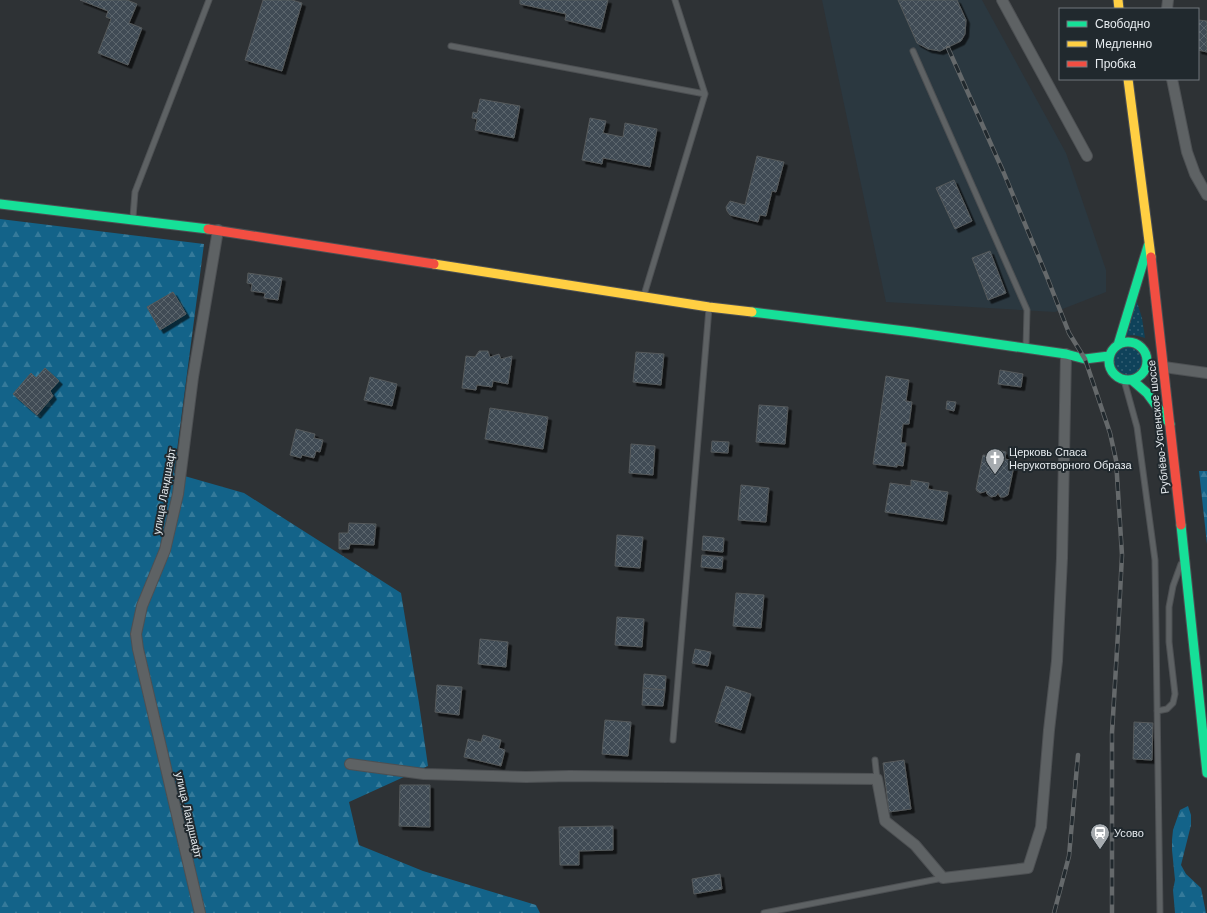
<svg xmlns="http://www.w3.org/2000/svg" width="1207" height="913" font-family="Arial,sans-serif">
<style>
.built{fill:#2b3840}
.grass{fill:url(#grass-dots)}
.forest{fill:url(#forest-firs)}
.building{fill:url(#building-cross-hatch);stroke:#565a5c;filter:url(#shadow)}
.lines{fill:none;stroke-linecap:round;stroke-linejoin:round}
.lane-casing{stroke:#4d5053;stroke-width:7}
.street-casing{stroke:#4d5053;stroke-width:12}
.fast-casing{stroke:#4d5053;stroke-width:11}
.slow-casing{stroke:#4d5053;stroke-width:11}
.jam-casing{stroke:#4d5053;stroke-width:11}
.lane{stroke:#5e6264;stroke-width:5}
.street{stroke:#5e6264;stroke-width:10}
.fast{stroke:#16e098;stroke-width:9}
.slow{stroke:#ffcf43;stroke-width:9}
.jam{stroke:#f24e42;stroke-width:9}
.rail-casing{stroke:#65696b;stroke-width:4.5}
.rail{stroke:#21292e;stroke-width:3;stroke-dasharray:9;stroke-linecap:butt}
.labels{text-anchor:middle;stroke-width:4;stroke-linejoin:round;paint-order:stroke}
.street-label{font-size:11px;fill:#e7ecf0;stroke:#21292e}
.poi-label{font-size:11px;fill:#e7ecf0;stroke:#21292e;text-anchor:start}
</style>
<defs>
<pattern id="grass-dots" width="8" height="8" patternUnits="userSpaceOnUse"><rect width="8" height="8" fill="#0f425a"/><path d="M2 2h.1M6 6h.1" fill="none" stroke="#325d72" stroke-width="1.8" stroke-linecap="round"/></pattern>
<pattern id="forest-firs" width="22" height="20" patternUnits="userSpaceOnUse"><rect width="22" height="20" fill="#136389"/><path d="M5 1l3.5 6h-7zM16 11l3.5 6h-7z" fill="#357a9a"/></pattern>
<pattern id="building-cross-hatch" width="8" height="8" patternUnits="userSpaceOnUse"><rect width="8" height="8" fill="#3f4c54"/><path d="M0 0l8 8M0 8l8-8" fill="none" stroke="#5b666d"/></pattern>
<filter id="shadow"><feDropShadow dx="3.5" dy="3.5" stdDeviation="0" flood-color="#0009"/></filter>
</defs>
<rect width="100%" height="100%" fill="#2e3235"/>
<path class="built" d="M822 0H982L1066 153 1106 270V292L1055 312 886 302Z"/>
<path class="grass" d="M1136 299 1142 318 1145 338C1139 336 1133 334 1126 336Z
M1114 361a14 14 0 1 1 28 0a14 14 0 1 1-28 0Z"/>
<path class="forest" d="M0 219 204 244 174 473 244 493 401 593 419 703 428 766 349 802 359 845 423 871 536 905 540 913H0Z
M1199 471H1207V544Z
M1188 806 1191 815V825L1181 865 1186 874 1201 888 1206 913H1175L1173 890 1175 880 1172 850V840L1173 830 1180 810Z"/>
<path class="building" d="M80 0H127L137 4 129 23 142 28 128 65 98 53 111 19 106 17 108 11Z
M263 0H292L302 3 282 71 245 60Z
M520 0H608L601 29 565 20 566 14 520 4Z
M898 0H957L966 20 965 34 961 41 940 51 928 49 917 43Z
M1198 20 1207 21V52L1198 50Z
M480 99 520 106 514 138 475 130 477 119 472 118 473 112 477 113Z
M590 118 606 121 603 133 623 137 625 123 657 129 650 167 603 158 602 164 582 160Z
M757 156 784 162 776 192 772 191 766 216 760 215 758 222 730 215 727 211 726 207 730 201 745 205Z
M954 180 972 221 955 229 936 188Z
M990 251 1006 293 988 300 972 258Z
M248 273 282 278 278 300 264 298 265 293 251 291 252 284 247 283Z
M173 292 186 314 160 330 147 307Z
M479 351H488L490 357 499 354 501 359 512 356 508 384 493 381 492 387 477 385 476 390 462 388 466 356 475 357Z
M636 352 664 354 661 385 633 382Z
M45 368 59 381 50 391 53 396 37 415 13 394 31 373 36 378Z
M1000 370 1023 374 1021 387 998 384Z
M886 376 909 380 906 401 912 402 909 424H903L901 443H906L903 466 897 465V467L873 464Z
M370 377 397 384 392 406 364 400Z
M947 401 956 402 954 411 946 409Z
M759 405 788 407 785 444 756 442Z
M490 408 548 417 543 449 485 439Z
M296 429 315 434 314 438 323 440 320 452 316 451 314 458 302 455 301 458 290 455Z
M712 441 729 442 728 453 711 452Z
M631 444 655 446 653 475 629 473Z
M994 449 1006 452 1005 459 1015 461 1008 495 1004 497H1000L998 493 996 496 991 497 987 494 986 491 984 492 980 493 977 491 976 489 983 455 992 456Z
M911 480 929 483 928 489 948 492 943 521 885 512 890 483 911 486Z
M741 485 769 488 766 522 738 520Z
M349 523 376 524 374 545 350 544 349 549H339V533H348Z
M617 535 643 537 640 568 615 566Z
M703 536 724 538 723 552 702 550Z
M702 555 723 557 722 569 701 567Z
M736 593 764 595 761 628 733 626Z
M617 617 644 619 642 647 615 645Z
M480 639 508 642 506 667 478 664Z
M695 649 711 652 708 666 692 663Z
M644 674 666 676 665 690 643 688Z
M437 685 462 687 459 715 435 712Z
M726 686 751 694 741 730 715 722Z
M643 688 665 690 663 706 642 705Z
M605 720 631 722 628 756 602 754Z
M1134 722 1153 723 1152 760 1133 759Z
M483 735 501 740 499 748 505 750 501 766 464 757 468 739 481 742Z
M904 760 911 809 889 812 883 763Z
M400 785H430V827L399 826Z
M613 826V850L579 851V865H560L559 827Z
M720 874 722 889 694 894 692 879Z"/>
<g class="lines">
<g class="lane-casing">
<path id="lane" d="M451 46 705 94
M913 51 1027 310 1026 347
M133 217 135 192 209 0
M644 295 705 94 675 0
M1124 380 1137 427 1155 560 1160 913
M1157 711 1167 709 1173 703 1175 694 1169 642V607L1173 586 1181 564
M673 740 709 308
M875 760 877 779
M764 913 943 878"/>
</g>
<g class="street-casing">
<path id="street" d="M1002 0 1087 156
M1167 9 1168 0
M1172 79 1187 152 1195 174 1207 195
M1164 367 1207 373
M350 764 424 774 526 777 570 776 877 779 885 821 915 845 943 878 1028 868 1041 827 1049 730 1057 661 1062 558 1066 354
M200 913 138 649 136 634 142 606 165 550 178 494 193 377 218 230"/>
</g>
<g class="fast-casing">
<path id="fast" d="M0 204 208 229
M752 312 913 332 1066 354 1085 359 1109 356
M1109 361a19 19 0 1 1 38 0a19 19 0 1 1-38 0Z
M1118 345 1148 246
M1132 380 1147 393 1170 424
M1181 525 1207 773"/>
</g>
<g class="slow-casing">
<path id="slow" d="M1118 0 1119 9
M1128 79 1151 257
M434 264 709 307 752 312"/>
</g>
<g class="jam-casing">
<path id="jam" d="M208 229 434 264
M1151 257 1181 525"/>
</g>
<use href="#lane" class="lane"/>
<use href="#street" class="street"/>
<use href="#fast" class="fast"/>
<use href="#slow" class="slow"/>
<use href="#jam" class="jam"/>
<g class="rail-casing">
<path id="rail" d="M948 48 1003 171 1047 277 1069 333 1085 359 1110 433 1116 460 1122 555 1118 633 1112 733V913
M1054 913 1069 856 1078 755"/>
</g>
<use href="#rail" class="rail"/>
</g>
<defs>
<g id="church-pin" transform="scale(1)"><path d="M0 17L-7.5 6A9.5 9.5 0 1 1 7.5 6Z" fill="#a6abaf" stroke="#21292e"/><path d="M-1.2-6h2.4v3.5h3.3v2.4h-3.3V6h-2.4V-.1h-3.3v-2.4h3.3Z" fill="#fff"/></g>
<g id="station-pin" transform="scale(1)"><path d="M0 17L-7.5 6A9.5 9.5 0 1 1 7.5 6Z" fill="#a6abaf" stroke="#21292e"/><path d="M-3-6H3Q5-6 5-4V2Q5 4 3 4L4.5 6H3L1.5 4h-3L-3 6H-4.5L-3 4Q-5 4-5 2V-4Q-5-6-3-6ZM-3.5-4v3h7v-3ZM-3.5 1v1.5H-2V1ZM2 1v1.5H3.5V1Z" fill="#fff"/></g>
</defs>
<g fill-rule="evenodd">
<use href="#church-pin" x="995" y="458"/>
<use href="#station-pin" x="1100" y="833"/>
</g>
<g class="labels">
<g class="street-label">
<text transform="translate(1158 427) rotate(-96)" y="4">Рублёво-Успенское шоссе</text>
<text transform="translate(164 491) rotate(-80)" y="4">улица Ландшафт</text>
<text transform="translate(189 815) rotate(77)" y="4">улица Ландшафт</text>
</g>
<g class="poi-label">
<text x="1009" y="456">Церковь Спаса<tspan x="1009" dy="13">Нерукотворного Образа</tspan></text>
<text x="1114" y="837">Усово</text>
</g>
</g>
<rect x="1059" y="8" width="140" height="72" fill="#21292e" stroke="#70777c"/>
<rect x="1067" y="21" width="20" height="6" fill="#16e098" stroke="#70777c"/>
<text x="1095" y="28" font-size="12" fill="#e7ecf0">Свободно</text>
<rect x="1067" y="41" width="20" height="6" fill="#ffcf43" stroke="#70777c"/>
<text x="1095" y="48" font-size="12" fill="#e7ecf0">Медленно</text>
<rect x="1067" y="61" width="20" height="6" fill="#f24e42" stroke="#70777c"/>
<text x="1095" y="68" font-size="12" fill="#e7ecf0">Пробка</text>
</svg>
